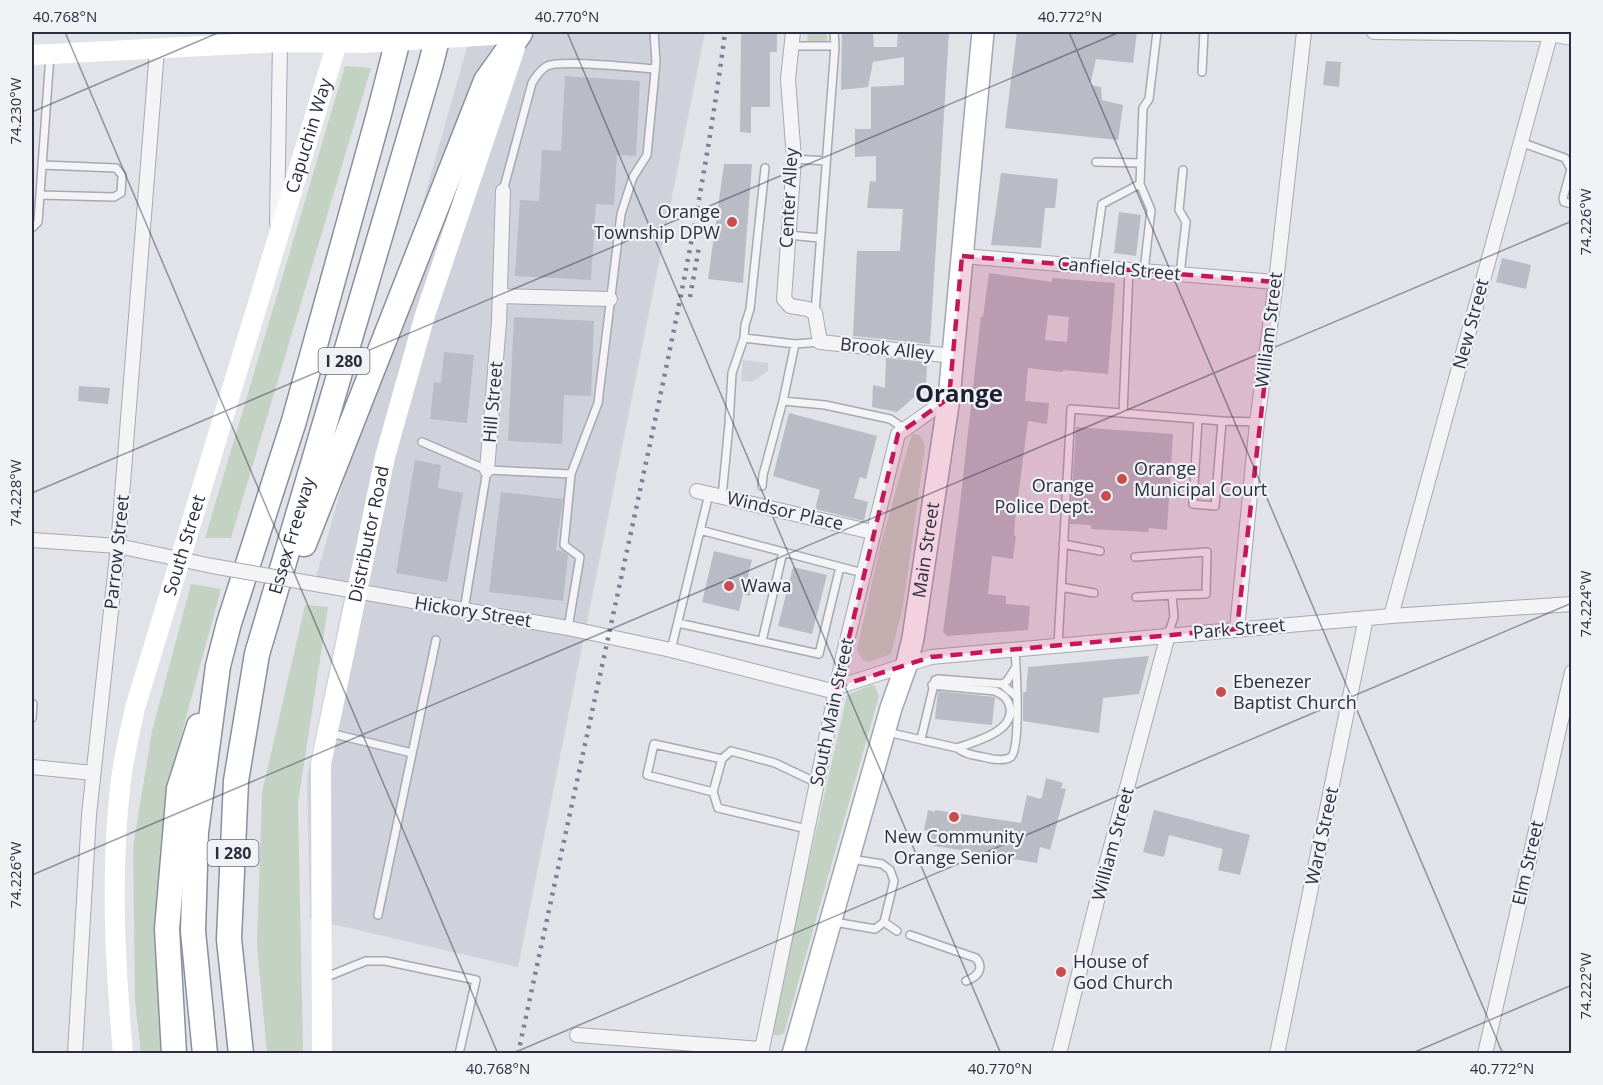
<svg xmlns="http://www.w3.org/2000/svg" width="1603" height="1085" font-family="'Open Sans',sans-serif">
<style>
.built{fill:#cfd2db}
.green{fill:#c4d2c3}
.building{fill:#b9bcc5;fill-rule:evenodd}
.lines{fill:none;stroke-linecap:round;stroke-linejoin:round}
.lane-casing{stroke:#a6a9b3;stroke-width:10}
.street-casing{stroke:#a6a9b3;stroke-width:16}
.primary-casing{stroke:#a1a6b4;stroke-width:24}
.highway-casing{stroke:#898f9f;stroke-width:27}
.lane{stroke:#f4f4f7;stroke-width:7}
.street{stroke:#f4f4f7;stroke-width:14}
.secondary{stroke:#fff;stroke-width:20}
.primary{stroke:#fff;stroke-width:21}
.highway{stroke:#fff;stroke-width:24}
.rail{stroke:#7b8192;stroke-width:4.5;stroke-dasharray:3 6;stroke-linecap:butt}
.street-bridge-casing{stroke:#a6a9b3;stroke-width:16;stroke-linecap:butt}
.street-bridge{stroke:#f4f4f7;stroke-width:14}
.secondary-bridge{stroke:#fff;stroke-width:20}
.marked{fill:#c2185b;fill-opacity:0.2;stroke:#c2185b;stroke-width:4.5;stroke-dasharray:12 8;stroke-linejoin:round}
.ticks{fill:none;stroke:#2a2f40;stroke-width:1.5;stroke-opacity:0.45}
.poi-dot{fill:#c74d4f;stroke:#f1f2f6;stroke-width:2}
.labels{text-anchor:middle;stroke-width:4.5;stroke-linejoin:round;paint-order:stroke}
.shield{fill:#f1f2f6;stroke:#666a77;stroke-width:1.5}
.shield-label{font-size:16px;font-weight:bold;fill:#2a2f40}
.street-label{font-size:18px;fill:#2a2f40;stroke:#f1f2f6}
.poi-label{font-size:18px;fill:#2a2f40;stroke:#f1f2f6;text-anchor:start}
.district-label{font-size:24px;font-weight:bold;fill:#1c2031;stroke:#f1f2f6}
.neatline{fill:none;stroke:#2a2f40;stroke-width:2}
.ticks-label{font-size:15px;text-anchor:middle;fill:#2a2f40}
</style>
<rect width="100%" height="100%" fill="#e1e3e9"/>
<path class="built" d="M537 32H705L518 967 310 919 307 778 344 596 313 588 470 37Z
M743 360 768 363V371L752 382 741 381Z"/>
<path class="green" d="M808 32H827V41H807Z
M345 66 371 68 231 538H205Z
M913 434 920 435 925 447 903 606 891 654 868 662 862 659 857 650 879 551 910 440Z
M191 584 221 589 165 795 160 931 166 1053 141 1054 135 1002 133 847 152 731Z
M305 605 328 607 298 803 303 1053H267L257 945 262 793Z
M871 685 875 686 879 696 784 1033 779 1036 774 1035 771 1030 847 695Z"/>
<path class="building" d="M741 32H777V52H770V107H751V133L740 132Z
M842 32H873L874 47H897L898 32H949L930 344 853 336 857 251H900L903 209 867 208 870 181 876 182V156L855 157V129H871V87L904 85V57L873 62 868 87 841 90Z
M1017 32H1137L1133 63 1096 59 1090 85 1101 87 1102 100 1123 105 1118 140 1005 128Z
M1326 61 1341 62 1339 87 1323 85Z
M565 76 640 81 636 156 617 155 614 205 596 204 591 280 515 276 520 200 539 201 542 150 561 151Z
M724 164H752L743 283 708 279Z
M1001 173 1058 179 1055 208H1045L1041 248 991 245Z
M1119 212 1141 215 1136 256 1114 253Z
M1502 258 1531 265 1526 289 1496 282Z
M989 273 1052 282V278L1115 283 1108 374 1063 370V372L1028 368 1025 401 1049 403 1047 424 1028 421 1015 520 1014 536H1016L1013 559 992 556 988 594 1006 596V604L1030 606 1028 630 947 636 943 632 959 513 981 316 983 317ZM1048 315 1069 317 1067 342 1045 340Z
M514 317 594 321 591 396 564 395 562 444 508 441Z
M444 352 474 355 467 423 430 419 434 382 441 383Z
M886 358 927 362 926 387 897 412 872 407 873 385 885 388Z
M79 386 110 388 108 404 78 401Z
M789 413 877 436 866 479 860 477 854 498 868 502 864 521 815 509 820 490 773 476Z
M1076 427 1173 434 1167 530 1149 528 1148 532 1091 529V525L1070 524Z
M415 460 441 465 438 488 463 493 447 582 396 573Z
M501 492 563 499 556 550 563 551 568 555 563 601 489 592Z
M714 551 752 560 748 576 754 578 750 596 743 594 739 611 702 602Z
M793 567 827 575 812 634 778 626Z
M1149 656 1139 694 1103 698 1099 733 1023 721V692H1026L1028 667Z
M938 691 995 697 992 725 935 719Z
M1046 778 1063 783 1061 788 1066 789 1050 850 1040 847 1037 863 929 845 930 831 924 830 928 810 935 812V810L1021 823 1027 795 1040 799 1042 797Z
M1154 810 1250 835 1240 875 1218 870 1223 849 1169 835 1164 857 1143 852Z"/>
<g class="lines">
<g class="lane-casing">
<path id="lane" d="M792 46H835
M1202 72 1204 32
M1520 142 1565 158 1571 169 1563 198 1564 202 1572 204
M794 159 826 161
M1096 162 1141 163
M503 191 532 83C536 76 540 70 547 66 559 59 637 68 655 69
M40 195 114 197 121 193 122 175 116 168 42 165
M32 228 38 222 50 55
M788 235 820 238
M1093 267 1102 204 1140 184
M1144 271 1151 210 1140 184 1143 108 1149 99 1157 32
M1180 274 1186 222 1179 210 1183 170
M815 313 835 46 834 32
M744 338 795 344
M783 401 795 344 820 342
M1123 413 1129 270
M1222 421 1257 422
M422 442 487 470 571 474
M762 486 763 475 783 401 825 405 890 419 905 429
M722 497 729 424 732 373 744 338 745 325 750 309 765 168
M700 530 863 573
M1063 544 1100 551
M1135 557 1207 552 1206 594 1172 595 1174 617 1168 635
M1061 587 1094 593
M1136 597 1172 595
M464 610 487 470
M678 623 819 654 840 567
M568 628 580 557 564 545 571 474 598 403 621 214 633 177 647 155 656 62 654 32
M762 641 783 552
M1058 645 1071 409 1222 421 1215 506 1193 504 1198 419
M671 650 709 494
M1002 684 1017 697
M932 685 995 691C1003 695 1008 698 1010 708 1014 732 974 742 957 748
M32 704H33L32 718
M887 732 957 748C965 754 973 755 983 757 991 759 1004 762 1011 757 1021 748 1016 665 1015 649
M330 733 412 753
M921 739 935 680 938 679 1002 684 1007 681 1016 667
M713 792 647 775 654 744 722 759
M807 829 718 808 713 792 722 759 731 751 775 763 817 783
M378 915 436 640
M834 922 875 929 884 922 894 881 890 870 882 864 851 859
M884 922 897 931
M910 935 976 958C985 969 977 977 966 981
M324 978 366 961H385L476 980 459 1054"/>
</g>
<g class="street-casing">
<path id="street" d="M793 32 788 79 794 159 784 299 790 306 808 309 815 313 820 342 954 356
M1374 32 1550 34 1572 38
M277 223 280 42
M962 256 1276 282
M500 296 610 299
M487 470 499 322 503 191
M697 491 872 532
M32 540 118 546 212 566
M321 585 568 628 671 650 828 690 931 657 1391 616 1572 604
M1391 616 1551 32
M1237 629 1257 422 1276 282 1304 32
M32 767 93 773
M577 1035 761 1049
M75 1054 89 815 118 546 157 50
M761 1054 843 657 898 434 949 398
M1059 1054 1105 869 1168 635
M1277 1054 1366 618
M1485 1054 1572 672"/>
</g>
<g class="primary-casing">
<g id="primary">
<path id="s3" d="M793 1054 891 708 907 663 913 638 949 398 983 32"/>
</g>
</g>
<g class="highway-casing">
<g id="highway">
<path d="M304 544 486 81 520 33"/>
<path d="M174 1054 167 929 179 789 199 726"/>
<path d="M205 1054 193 931 196 832 218 666 229 623 294 421 379 114 400 32"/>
<path id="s4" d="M241 1054 229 939 236 781 257 654 430 67 439 32"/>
</g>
</g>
<use href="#lane" class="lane"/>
<use href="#street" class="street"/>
<g class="secondary">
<path d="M32 55 280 42 362 43"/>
<path id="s1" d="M123 1054C115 962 110 871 121 780 124 756 130 732 135 708L337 43 339 32"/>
<path id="s2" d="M322 1054 321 764 385 457 425 315 515 48"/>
</g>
<use href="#primary" class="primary"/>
<use href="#highway" class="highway"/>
<path class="rail" d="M690 297 699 247
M518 1054C558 867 599 681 639 495 672 342 705 188 725 32"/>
<g class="street-bridge-casing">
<path id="street-bridge" d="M212 566 321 585"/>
</g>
<use href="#street-bridge" class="street-bridge"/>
<path class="secondary-bridge" d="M362 43 494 35"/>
</g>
<path class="marked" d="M962 256 1276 282 1237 629 931 657 837 687 898 434 949 398Z"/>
<path class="ticks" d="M65 32 498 1054M567 32 1001 1054M1069 32 1503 1054M1571 32H1572M32 112 220 32M32 493 1120 32M32 875 1572 221M511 1054 1572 603M1410 1054 1572 985"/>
<g class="poi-dot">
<circle cx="732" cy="222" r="6"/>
<circle cx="1122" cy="479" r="6"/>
<circle cx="1106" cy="496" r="6"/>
<circle cx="729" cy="586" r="6"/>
<circle cx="1221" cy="692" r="6"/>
<circle cx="954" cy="817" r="6"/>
<circle cx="1061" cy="972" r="6"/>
</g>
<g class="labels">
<g class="shield">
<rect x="318.5" y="348" width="51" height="26" rx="4.5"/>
<rect x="207.5" y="840" width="51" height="26" rx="4.5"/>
</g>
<g class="shield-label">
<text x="344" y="367">I 280</text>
<text x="233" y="859">I 280</text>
</g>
<g class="street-label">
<text dy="6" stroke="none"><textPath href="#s1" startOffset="946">Capuchin Way</textPath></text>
<text transform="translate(789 198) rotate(-87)" y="6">Center Alley</text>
<text transform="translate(1119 269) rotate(5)" y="6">Canfield Street</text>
<text transform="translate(1471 324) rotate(-75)" y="6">New Street</text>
<text transform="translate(1269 330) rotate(-83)" y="6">William Street</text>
<text transform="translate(887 349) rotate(6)" y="6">Brook Alley</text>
<text transform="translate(493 402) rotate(-85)" y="6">Hill Street</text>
<text transform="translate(785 511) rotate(13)" y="6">Windsor Place</text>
<text dy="6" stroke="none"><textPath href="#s2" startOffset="525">Distributor Road</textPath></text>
<text dy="6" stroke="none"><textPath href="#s4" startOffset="526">Essex Freeway</textPath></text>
<text dy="6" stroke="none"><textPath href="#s1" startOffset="518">South Street</textPath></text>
<text dy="6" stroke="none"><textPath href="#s3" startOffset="522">Main Street</textPath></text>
<text transform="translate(117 552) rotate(-84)" y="6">Parrow Street</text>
<text transform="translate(473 612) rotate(9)" y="6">Hickory Street</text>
<text transform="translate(1239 629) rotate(-5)" y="6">Park Street</text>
<text transform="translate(832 712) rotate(-78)" y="6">South Main Street</text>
<text transform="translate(1322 836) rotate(-78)" y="6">Ward Street</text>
<text transform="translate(1113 844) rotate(-75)" y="6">William Street</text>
<text transform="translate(1528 863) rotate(-77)" y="6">Elm Street</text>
</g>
<g class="poi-label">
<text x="720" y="218" text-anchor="end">Orange<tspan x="720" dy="21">Township DPW</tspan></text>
<text x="1134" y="475">Orange<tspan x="1134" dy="21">Municipal Court</tspan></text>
<text x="1094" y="492" text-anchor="end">Orange<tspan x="1094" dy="21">Police Dept.</tspan></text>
<text x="741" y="592">Wawa</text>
<text x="1233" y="688">Ebenezer<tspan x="1233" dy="21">Baptist Church</tspan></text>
<text x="954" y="843" text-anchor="middle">New Community<tspan x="954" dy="21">Orange Senior</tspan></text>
<text x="1073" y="968">House of<tspan x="1073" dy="21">God Church</tspan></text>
</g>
<g class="district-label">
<text x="959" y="402">Orange</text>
</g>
</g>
<rect width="1603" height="1085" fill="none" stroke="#f1f2f6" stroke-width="66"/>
<rect x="33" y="33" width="1537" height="1019" class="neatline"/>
<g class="ticks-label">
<text x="65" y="22">40.768°N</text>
<text x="567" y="22">40.770°N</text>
<text x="1070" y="22">40.772°N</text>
<text transform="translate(16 111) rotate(-90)" y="5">74.230°W</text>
<text transform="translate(1586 222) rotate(-90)" y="5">74.226°W</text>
<text transform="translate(16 493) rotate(-90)" y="5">74.228°W</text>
<text transform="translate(1586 604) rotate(-90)" y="5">74.224°W</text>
<text transform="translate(16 875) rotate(-90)" y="5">74.226°W</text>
<text transform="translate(1586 986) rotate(-90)" y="5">74.222°W</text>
<text x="498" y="1074">40.768°N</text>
<text x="1000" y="1074">40.770°N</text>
<text x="1502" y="1074">40.772°N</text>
</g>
</svg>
